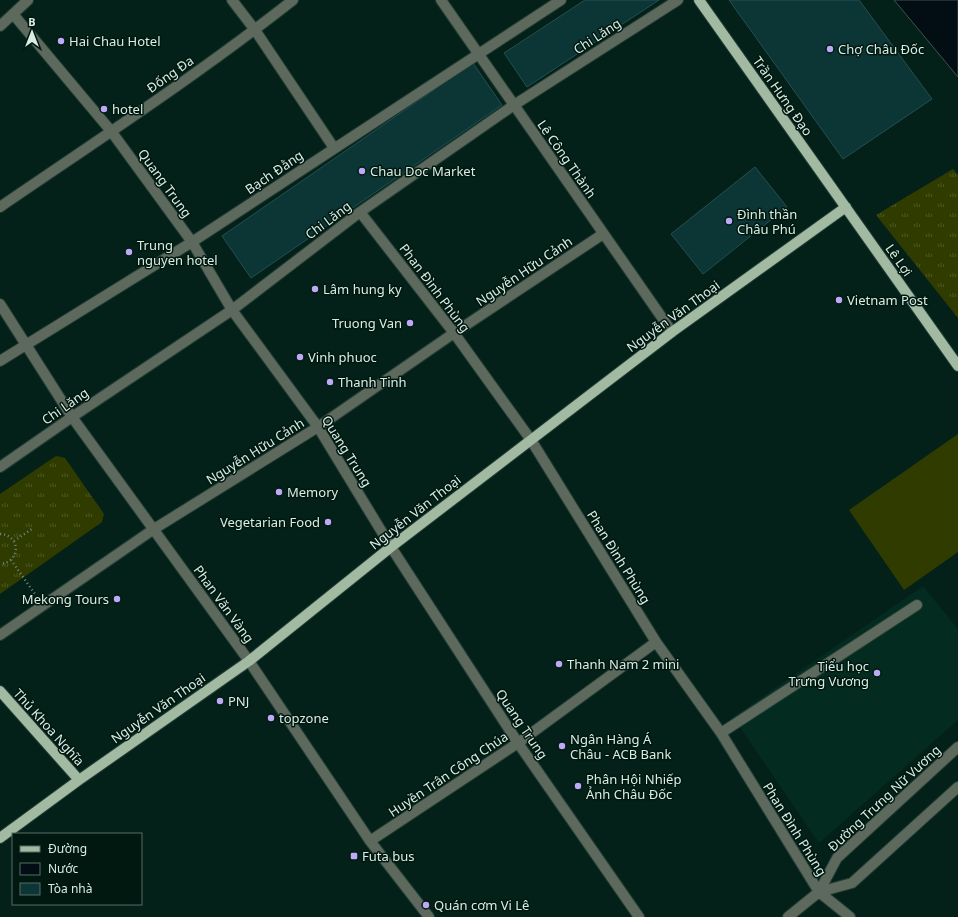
<svg xmlns="http://www.w3.org/2000/svg" width="958" height="917" font-family="'Noto Sans',sans-serif">
<style>
.built{fill:#042b20}
.grass{fill:url(#grass-tufts)}
.garden{fill:#303b00}
.water{fill:#020e13;stroke:#425152}
.building{fill:#0c3536;stroke:#245051}
.lines{fill:none;stroke-linecap:round;stroke-linejoin:round}
.minor-casing{stroke:#223e35;stroke-width:12}
.major-casing{stroke:#223e35;stroke-width:12}
.path{stroke:#6e877e;stroke-width:2.5;stroke-dasharray:1 3;stroke-linecap:butt}
.minor{stroke:#5e695e;stroke-width:10}
.major{stroke:#a2b9a2;stroke-width:10}
.poi-dot{fill:#bda9f5;stroke:#001810;stroke-width:1.5}
.labels{text-anchor:middle;stroke-width:3;stroke-linejoin:round;paint-order:stroke}
.street-label{font-size:13px;fill:#d8ede4;stroke:#001810}
.poi-label{font-size:13px;fill:#d8ede4;stroke:#001810;text-anchor:start}
</style>
<defs>
<pattern id="grass-tufts" width="24" height="20" patternUnits="userSpaceOnUse"><rect width="24" height="20" fill="#303b00"/><path d="M3 7l-1-3M5 7V3M7 7l1-3M15 17l-1-3M17 17v-4M19 17l1-3" fill="none" stroke="#4d5825"/></pattern>
</defs>
<rect width="100%" height="100%" fill="#042119"/>
<path class="built" d="M923 586 958 629V720L819 843 733 717Z"/>
<path class="grass" d="M953 169 958 175V318L876 215Z
M56 456 65 458 104 514 102 522 0 594V494Z"/>
<path class="garden" d="M958 434V552L904 590 849 510Z"/>
<path class="water" d="M894 0H958V77Z"/>
<path class="building" d="M585 0H659L527 87 504 53Z
M729 0H859L932 99 843 159Z
M473 63 502 105 251 278 222 236Z
M755 167 787 207 703 274 671 234Z"/>
<g class="lines">
<g class="minor-casing">
<path id="minor" d="M232 0 255 30 334 148
M441 0 672 332
M13 14 111 131 192 242 232 310 318 427 391 547 518 743 639 917
M0 26 28 0
M0 207C98 140 199 74 293 0
M360 212 454 333 531 440 656 642 721 733 819 892 850 917
M0 304 72 417 249 661 370 841 429 917
M0 361 192 242 561 0
M0 467 72 417 232 310 360 212 514 105 678 0
M0 635 154 529 318 427 454 333 603 234
M721 733 917 605
M370 841 518 743 656 642
M819 892 852 883 958 787
M788 917 819 892 837 858 958 747"/>
</g>
<g class="major-casing">
<path id="major" d="M699 0 958 366
M0 691 79 780
M0 838 79 780 249 661 391 547 672 332 846 207"/>
</g>
<path class="path" d="M0 534C21 535 21 562 0 564
M14 541 32 529
M11 560 35 594"/>
<use href="#minor" class="minor"/>
<use href="#major" class="major"/>
</g>
<g class="poi-dot">
<circle cx="61" cy="41" r="4"/>
<circle cx="830" cy="49" r="4"/>
<circle cx="104" cy="109" r="4"/>
<circle cx="362" cy="171" r="4"/>
<circle cx="729" cy="221" r="4"/>
<circle cx="129" cy="252" r="4"/>
<circle cx="315" cy="289" r="4"/>
<circle cx="839" cy="300" r="4"/>
<circle cx="410" cy="323" r="4"/>
<circle cx="300" cy="357" r="4"/>
<circle cx="330" cy="382" r="4"/>
<circle cx="279" cy="492" r="4"/>
<circle cx="328" cy="522" r="4"/>
<circle cx="117" cy="599" r="4"/>
<circle cx="559" cy="664" r="4"/>
<circle cx="877" cy="673" r="4"/>
<circle cx="220" cy="701" r="4"/>
<circle cx="271" cy="718" r="4"/>
<circle cx="562" cy="746" r="4"/>
<circle cx="578" cy="786" r="4"/>
<rect x="350" y="852" width="8" height="8" rx="2"/>
<circle cx="426" cy="905" r="4"/>
</g>
<g class="labels">
<g class="street-label">
<text transform="translate(597 36) rotate(-33)" y="5">Chi Lăng</text>
<text transform="translate(170 74) rotate(-35)" y="5">Đống Đa</text>
<text transform="translate(783 96) rotate(55)" y="5">Trần Hưng Đạo</text>
<text transform="translate(567 159) rotate(55)" y="5">Lê Công Thành</text>
<text transform="translate(274 172) rotate(-34)" y="5">Bạch Đằng</text>
<text transform="translate(165 183) rotate(54)" y="5">Quang Trung</text>
<text transform="translate(328 220) rotate(-37)" y="5">Chi Lăng</text>
<text transform="translate(899 260) rotate(55)" y="5">Lê Lợi</text>
<text transform="translate(524 271) rotate(-34)" y="5">Nguyễn Hữu Cảnh</text>
<text transform="translate(435 288) rotate(53)" y="5">Phan Đình Phùng</text>
<text transform="translate(673 316) rotate(-36)" y="5">Nguyễn Văn Thoại</text>
<text transform="translate(65 406) rotate(-35)" y="5">Chi Lăng</text>
<text transform="translate(255 451) rotate(-32)" y="5">Nguyễn Hữu Cảnh</text>
<text transform="translate(347 451) rotate(58)" y="5">Quang Trung</text>
<text transform="translate(415 512) rotate(-38)" y="5">Nguyễn Văn Thoại</text>
<text transform="translate(619 557) rotate(58)" y="5">Phan Đình Phùng</text>
<text transform="translate(224 604) rotate(54)" y="5">Phan Văn Vàng</text>
<text transform="translate(158 708) rotate(-35)" y="5">Nguyễn Văn Thoại</text>
<text transform="translate(522 724) rotate(56)" y="5">Quang Trung</text>
<text transform="translate(49 727) rotate(48)" y="5">Thủ Khoa Nghĩa</text>
<text transform="translate(448 774) rotate(-34)" y="5">Huyền Trân Công Chúa</text>
<text transform="translate(884 798) rotate(-43)" y="5">Đường Trưng Nữ Vương</text>
<text transform="translate(795 829) rotate(58)" y="5">Phan Đình Phùng</text>
</g>
<g class="poi-label">
<text x="69" y="46">Hai Chau Hotel</text>
<text x="838" y="54">Chợ Châu Đốc</text>
<text x="112" y="114">hotel</text>
<text x="370" y="176">Chau Doc Market</text>
<text x="737" y="219">Đình thần<tspan x="737" dy="15">Châu Phú</tspan></text>
<text x="137" y="250">Trung<tspan x="137" dy="15">nguyen hotel</tspan></text>
<text x="323" y="294">Lâm hung ky</text>
<text x="847" y="305">Vietnam Post</text>
<text x="402" y="328" text-anchor="end">Truong Van</text>
<text x="308" y="362">Vinh phuoc</text>
<text x="338" y="387">Thanh Tinh</text>
<text x="287" y="497">Memory</text>
<text x="320" y="527" text-anchor="end">Vegetarian Food</text>
<text x="109" y="604" text-anchor="end">Mekong Tours</text>
<text x="567" y="669">Thanh Nam 2 mini</text>
<text x="869" y="671" text-anchor="end">Tiểu học<tspan x="869" dy="15">Trưng Vương</tspan></text>
<text x="228" y="706">PNJ</text>
<text x="279" y="723">topzone</text>
<text x="570" y="744">Ngân Hàng Á<tspan x="570" dy="15">Châu - ACB Bank</tspan></text>
<text x="586" y="784">Phân Hội Nhiếp<tspan x="586" dy="15">Ảnh Châu Đốc</tspan></text>
<text x="362" y="861">Futa bus</text>
<text x="434" y="910">Quán cơm Vi Lê</text>
</g>
</g>
<rect x="12" y="833" width="130" height="72" fill="#001810" stroke="#566d65"/>
<rect x="20" y="846" width="20" height="6" fill="#a2b9a2" stroke="#566d65"/>
<text x="48" y="853" font-size="12" fill="#d8ede4">Đường</text>
<rect x="20" y="863" width="20" height="12" fill="#020e13" stroke="#566d65"/>
<text x="48" y="873" font-size="12" fill="#d8ede4">Nước</text>
<rect x="20" y="883" width="20" height="12" fill="#0c3536" stroke="#566d65"/>
<text x="48" y="893" font-size="12" fill="#d8ede4">Tòa nhà</text>
<g transform="translate(32 32)" stroke="#001810" stroke-width="3" paint-order="stroke">
<path d="M0-3L7 15L0 10L-7 15Z" fill="#d8ede4"/>
<text y="-6" font-size="11" font-weight="bold" text-anchor="middle" fill="#d8ede4">B</text>
</g>
</svg>
